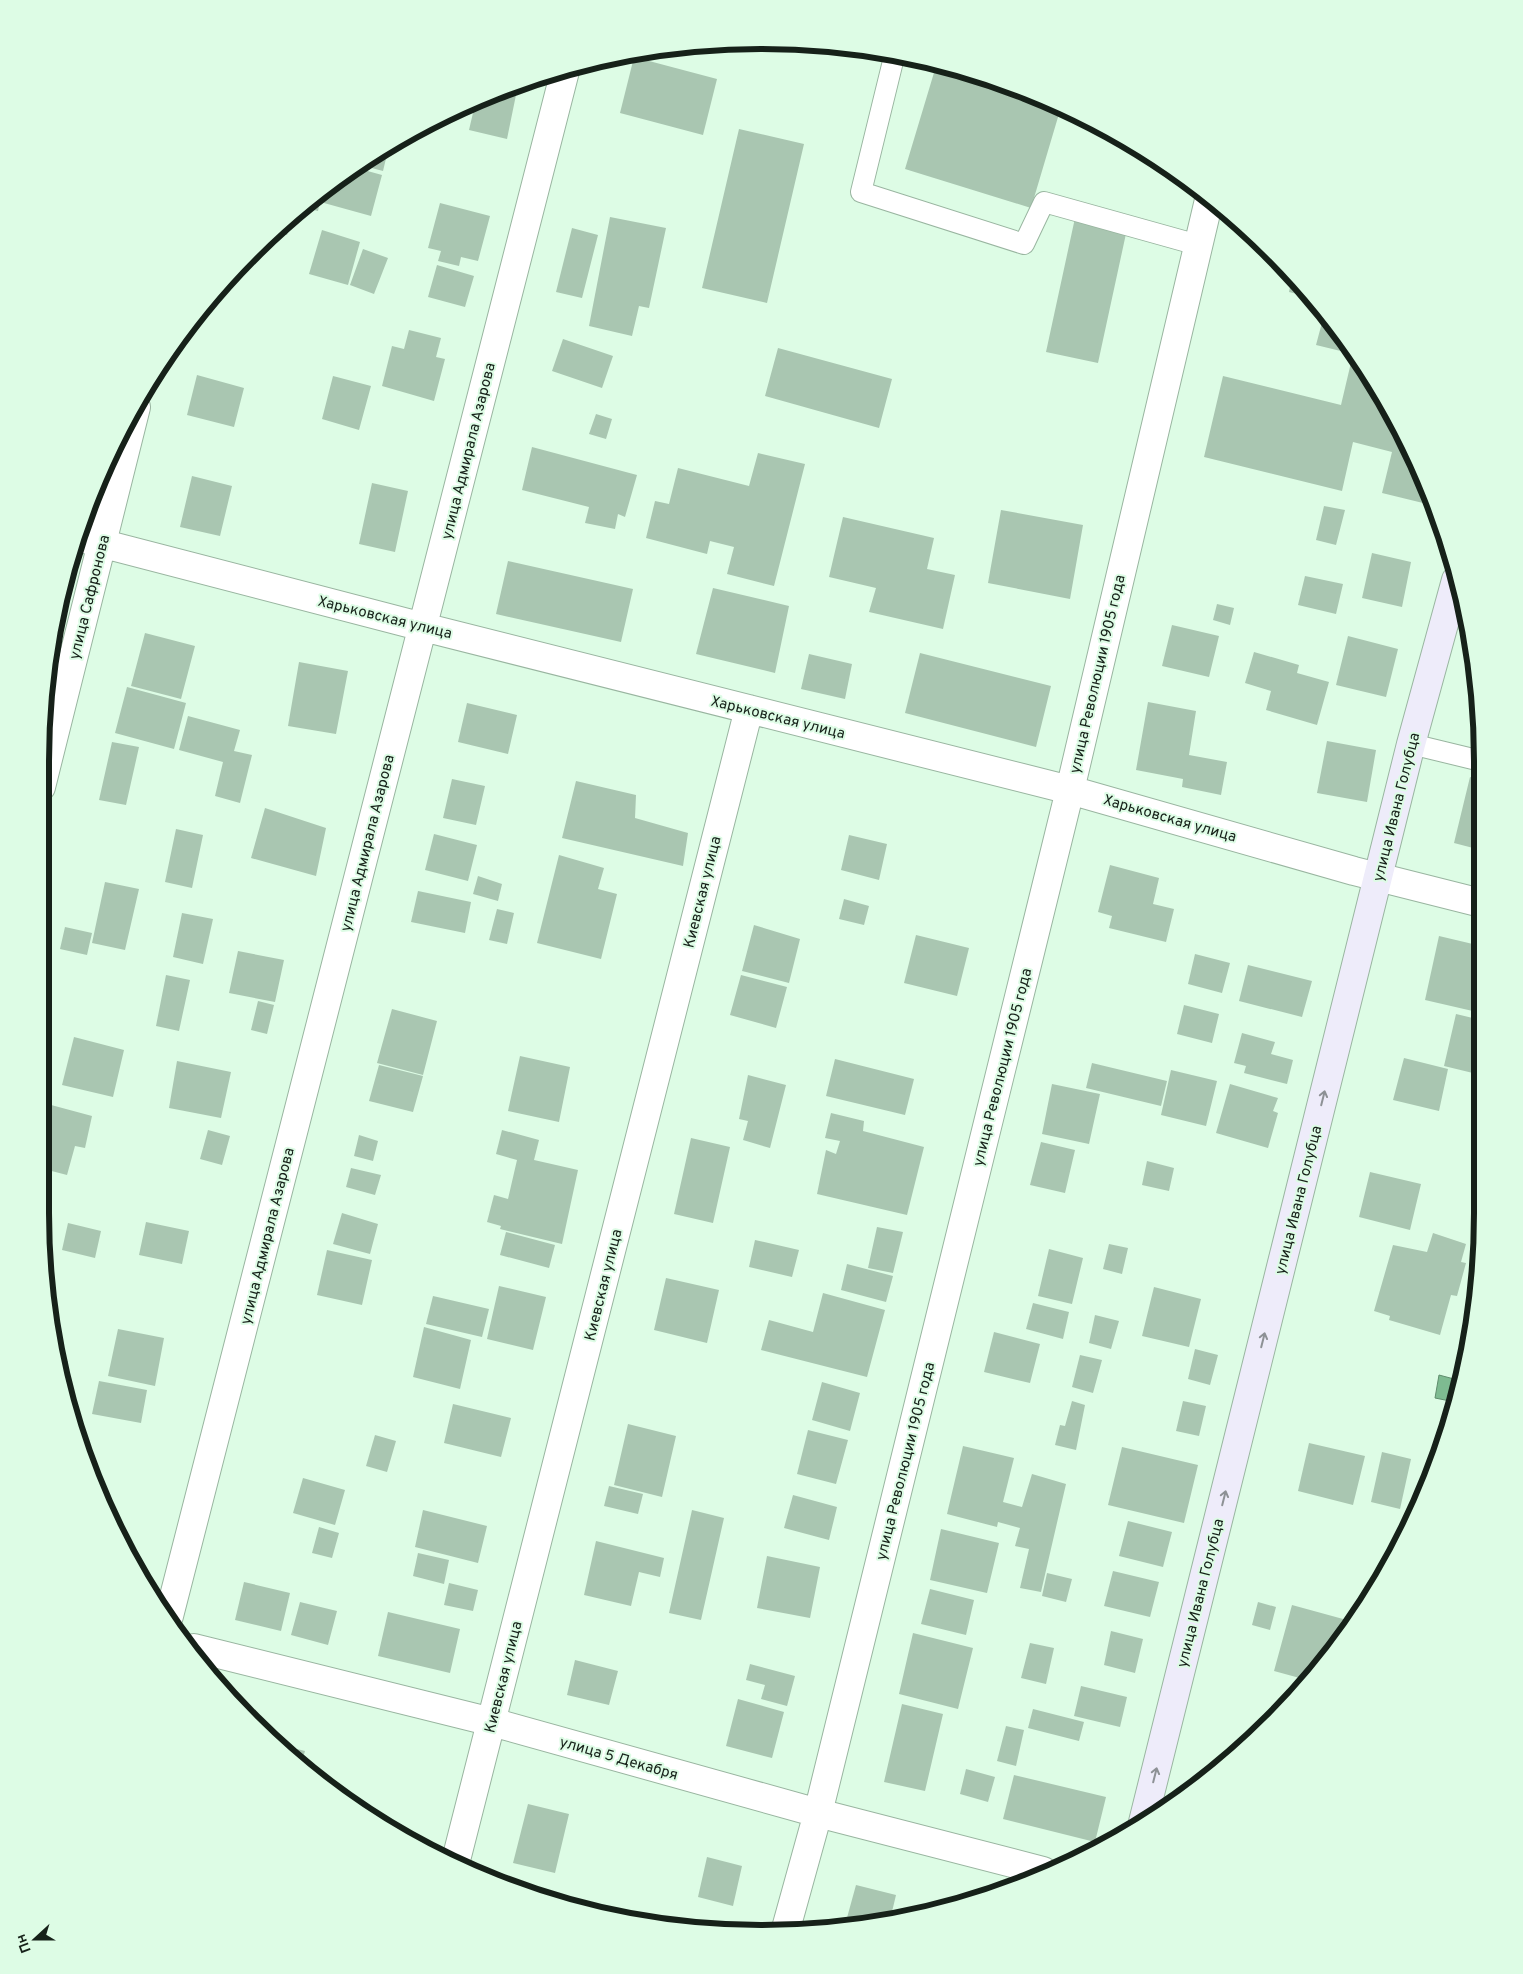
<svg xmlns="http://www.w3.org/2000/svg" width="1523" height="1974" font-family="Overpass,sans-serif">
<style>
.water{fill:#7ebb91;stroke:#5f8d6d}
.building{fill:#a9c6b1}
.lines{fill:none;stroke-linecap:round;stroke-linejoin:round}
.lane-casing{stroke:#99b5a0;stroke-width:22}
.street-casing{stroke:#99b5a0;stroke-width:30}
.secondary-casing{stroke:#99b5a0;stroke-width:30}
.lane{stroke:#fff;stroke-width:20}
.street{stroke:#fff;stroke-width:28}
.secondary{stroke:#eeecfa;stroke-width:28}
.oneway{stroke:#8d9195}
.labels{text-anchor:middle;stroke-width:4;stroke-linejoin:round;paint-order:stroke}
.street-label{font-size:15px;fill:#162119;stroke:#ddfce5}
.rim{fill:none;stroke:#162119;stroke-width:6}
</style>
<rect width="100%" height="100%" fill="#ddfce5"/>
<path class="water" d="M1439 1375 1454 1379 1461 1376 1455 1402 1435 1398Z"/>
<path class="building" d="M634 57 717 79 703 135 620 113Z
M936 66 1048 100 1061 107 1031 208 905 169Z
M508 88 517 90 507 139 469 130 476 100Z
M739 129 804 144 767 303 702 288Z
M389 146 383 171 364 166 366 159Z
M353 167 382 175 371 216 324 203 328 187Z
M322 191 318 211 301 207 314 198Z
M440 203 490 216 478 261 461 257 459 266 438 261 441 251 428 248Z
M293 214 287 235 274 232 286 219Z
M610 217 666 228 649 308 639 306 632 336 589 326Z
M1075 218 1127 229 1098 363 1046 352Z
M572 228 598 235 582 298 556 292Z
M322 230 360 242 348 285 309 274Z
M363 249 388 258 374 294 350 285Z
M437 265 474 276 465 307 428 297Z
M1292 277 1309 297 1289 292Z
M1324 315 1362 361 1426 491 1423 503 1382 493 1392 452 1353 442 1342 491 1204 457 1223 376 1341 405 1353 354 1316 345Z
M409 330 441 338 436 357 445 359 434 401 382 386 392 346 404 349Z
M563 339 613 356 602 388 552 371Z
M778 348 892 379 879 428 765 396Z
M197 375 244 388 234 427 187 415Z
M333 376 371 386 359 430 322 419Z
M596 414 612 419 606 439 589 434Z
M532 447 637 475 625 517 618 514 615 529 585 523 589 507 522 490Z
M758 453 805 464 774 586 727 574 734 547 710 541 707 554 646 538 655 501 669 504 678 468 749 486Z
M192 476 232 486 220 536 180 527Z
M372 483 408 491 395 552 359 544Z
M1324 506 1345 510 1336 545 1316 540Z
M1001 510 1083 525 1070 599 988 583Z
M843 517 934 538 927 569 955 575 943 629 869 612 876 588 829 577Z
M1372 553 1411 562 1402 607 1362 598Z
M508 561 633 589 621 642 496 614Z
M1305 576 1343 584 1336 614 1298 605Z
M713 588 789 606 775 673 696 654Z
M1217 604 1234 608 1230 625 1213 620Z
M1172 625 1219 636 1209 677 1162 666Z
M145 633 195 646 181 699 131 686Z
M1348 636 1398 649 1386 697 1336 685Z
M1254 652 1299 665 1297 673 1329 682 1317 725 1266 710 1271 691 1245 683Z
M920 653 1051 686 1036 747 905 713Z
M809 654 852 664 845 699 801 689Z
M299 662 348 671 336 734 288 726Z
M127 687 186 703 174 749 115 733Z
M1148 702 1196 711 1189 755 1227 762 1221 795 1182 787 1183 779 1136 770Z
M467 703 517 715 508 754 458 742Z
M188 716 240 730 234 751 252 755 240 803 215 796 223 762 179 750Z
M1327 741 1376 750 1367 802 1317 793Z
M112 742 139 747 126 805 99 800Z
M1470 777 1477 779V849L1454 843Z
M452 779 485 786 476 825 443 818Z
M576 781 636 795 635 818 688 833 683 866 562 838Z
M265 808 326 828 316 876 251 858Z
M176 829 203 835 192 888 165 882Z
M434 834 477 845 468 881 425 870Z
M849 835 887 844 879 880 841 870Z
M559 855 604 868 598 889 617 894 601 959 537 943Z
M1110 865 1159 878 1153 904 1174 909 1166 942 1109 928 1112 916 1098 912Z
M478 876 502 884 498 901 473 894Z
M105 882 139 889 125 950 92 943Z
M418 891 471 902 465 933 411 922Z
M844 899 869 906 864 925 839 919Z
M497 909 514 913 507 944 489 940Z
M182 913 213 919 203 964 173 957Z
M754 925 800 939 789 983 742 971Z
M65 927 92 933 87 955 60 949Z
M916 935 969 948 957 996 904 983Z
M1439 936 1477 945V1012L1425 1000Z
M238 951 284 960 275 1002 229 993Z
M1195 954 1230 963 1222 993 1188 984Z
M1248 965 1312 981 1302 1017 1239 1001Z
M166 975 190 980 179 1031 156 1026Z
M741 975 787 987 776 1028 730 1015Z
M258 1001 274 1005 267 1034 251 1030Z
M1184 1005 1219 1014 1212 1043 1177 1034Z
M392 1009 437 1021 423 1075 377 1063Z
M1456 1014 1477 1019V1074L1444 1066Z
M1242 1033 1275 1042 1271 1054 1293 1060 1287 1084 1244 1073 1246 1066 1234 1063Z
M74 1037 124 1050 113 1097 62 1085Z
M520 1056 570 1067 559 1122 508 1111Z
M1404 1058 1448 1069 1439 1111 1393 1100Z
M835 1059 914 1079 905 1115 826 1096Z
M177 1061 231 1072 221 1118 169 1108Z
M1092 1063 1167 1081 1161 1106 1086 1088Z
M379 1065 423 1076 413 1112 369 1101Z
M1171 1070 1217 1081 1206 1126 1161 1115Z
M748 1075 786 1085 770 1148 743 1140 748 1121 739 1119Z
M1052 1084 1100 1094 1089 1144 1042 1134Z
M1230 1084 1278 1098 1273 1111 1278 1113 1268 1148 1216 1133Z
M40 1102 92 1116 85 1148 75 1146 67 1175 40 1168Z
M831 1113 864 1121 863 1131 924 1147 907 1215 817 1194 826 1150 836 1154 840 1141 825 1138Z
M208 1130 230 1136 222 1165 200 1159Z
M502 1130 539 1140 534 1160 578 1170 562 1244 500 1229 501 1226 487 1222 494 1195 508 1199 517 1160 496 1154Z
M359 1135 378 1141 373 1161 354 1156Z
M691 1138 730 1147 713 1223 674 1214Z
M1041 1142 1075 1150 1065 1193 1030 1185Z
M1147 1161 1174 1168 1169 1191 1142 1185Z
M351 1168 381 1175 375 1195 346 1187Z
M1370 1172 1421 1184 1410 1230 1359 1217Z
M40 1199 47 1201 42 1224 40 1212Z
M342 1213 378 1224 370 1254 333 1244Z
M146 1222 189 1231 182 1264 139 1255Z
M68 1223 101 1231 95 1258 62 1250Z
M877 1227 903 1232 893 1273 868 1268Z
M506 1232 555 1245 549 1268 500 1255Z
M1433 1233 1466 1244 1461 1262 1466 1263 1457 1296 1451 1295 1440 1335 1389 1320 1390 1316 1374 1311 1393 1245 1427 1252Z
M755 1240 799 1250 792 1277 749 1267Z
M1109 1244 1128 1248 1122 1274 1103 1269Z
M1049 1249 1083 1258 1072 1304 1038 1296Z
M327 1250 372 1260 362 1305 317 1295Z
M847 1264 893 1276 886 1302 841 1290Z
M666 1278 719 1290 707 1343 654 1330Z
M499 1286 546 1297 533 1350 487 1339Z
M1154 1287 1201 1299 1189 1347 1142 1336Z
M823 1293 885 1310 867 1377 761 1350 769 1320 813 1332Z
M433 1296 489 1309 482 1337 426 1324Z
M1033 1303 1069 1312 1063 1339 1026 1329Z
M1471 1309 1476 1310 1465 1355 1461 1354Z
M1095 1315 1119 1321 1111 1349 1089 1343Z
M424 1327 471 1340 460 1389 413 1377Z
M118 1329 164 1338 155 1386 108 1376Z
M994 1332 1040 1344 1030 1383 984 1372Z
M1195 1349 1218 1355 1210 1385 1188 1379Z
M1080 1355 1102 1360 1093 1393 1072 1387Z
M59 1359 68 1361 63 1383H62Z
M99 1381 147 1390 141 1423 92 1414Z
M822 1382 860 1393 850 1431 812 1420Z
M1072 1401 1085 1405 1076 1450 1055 1445 1060 1425 1065 1426Z
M1183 1401 1206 1406 1199 1436 1176 1431Z
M453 1404 511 1418 501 1457 444 1443Z
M628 1424 676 1436 662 1497 614 1485Z
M808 1430 848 1440 836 1484 797 1474Z
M375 1435 396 1441 387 1472 366 1466Z
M1309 1443 1365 1456 1353 1505 1298 1491Z
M963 1446 1014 1458 1003 1502 1022 1507 1032 1474 1066 1484 1041 1592 1020 1588 1029 1549 1015 1546 1020 1528 998 1522 997 1527 947 1514Z
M1122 1447 1198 1465 1184 1523 1108 1505Z
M1382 1452 1411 1459 1400 1509 1371 1502Z
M303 1478 345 1490 335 1525 293 1513Z
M609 1486 643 1494 638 1514 604 1506Z
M793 1495 837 1507 829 1540 784 1528Z
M423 1510 487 1526 478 1563 415 1547Z
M692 1510 724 1518 701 1620 669 1613Z
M1128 1521 1172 1532 1163 1567 1119 1556Z
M319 1527 339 1533 332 1558 312 1553Z
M941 1529 999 1543 987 1593 930 1580Z
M596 1541 664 1558 660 1577 639 1572 631 1606 584 1595Z
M418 1553 449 1560 444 1584 413 1576Z
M767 1556 820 1567 810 1618 757 1608Z
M1113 1571 1159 1582 1150 1617 1104 1606Z
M1047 1573 1072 1579 1066 1602 1042 1596Z
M244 1582 290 1593 281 1631 235 1620Z
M449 1583 478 1590 473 1611 444 1605Z
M930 1589 974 1600 966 1635 921 1624Z
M300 1602 337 1611 328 1645 291 1635Z
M1258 1602 1276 1607 1270 1630 1252 1625Z
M1292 1605 1354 1622 1307 1680 1274 1671Z
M388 1612 460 1629 450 1673 378 1656Z
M1111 1631 1143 1639 1135 1673 1104 1665Z
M913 1633 973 1648 958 1709 899 1694Z
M1030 1643 1054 1648 1046 1684 1021 1678Z
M575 1660 618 1671 609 1705 567 1695Z
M750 1664 795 1676 787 1706 761 1699 765 1685 746 1680Z
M1081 1686 1127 1697 1120 1727 1074 1716Z
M738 1699 784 1712 772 1758 726 1746Z
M902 1704 943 1714 925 1791 884 1782Z
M1033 1709 1084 1722 1079 1741 1028 1728Z
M1006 1726 1024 1730 1016 1766 997 1761Z
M1241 1736 1252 1739 1237 1751Z
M289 1747 305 1751 302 1761 288 1751Z
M966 1769 995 1777 988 1802 960 1794Z
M1014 1775 1106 1797 1095 1842 1003 1819Z
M528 1804 569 1814 555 1873 513 1863Z
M707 1857 742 1866 733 1906 698 1897Z
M856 1885 896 1895 891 1916 845 1925Z"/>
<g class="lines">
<g class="lane-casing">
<path id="lane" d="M895 53 861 192 1024 244 1044 202 1198 245
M1411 744 1477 760"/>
</g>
<g class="street-casing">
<path id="street" d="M77 537 423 627 1070 790 1354 871 1477 902
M41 787 136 407
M169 1616 565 71
M194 1648 492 1722 818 1813 1043 1871
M456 1860 749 709
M785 1932 818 1813 1070 790 1209 200"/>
</g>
<g class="secondary-casing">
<path id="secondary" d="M1143 1822 1411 744 1456 580"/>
</g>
<use href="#lane" class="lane"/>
<use href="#street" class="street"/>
<use href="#secondary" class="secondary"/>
</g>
<defs><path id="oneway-shaft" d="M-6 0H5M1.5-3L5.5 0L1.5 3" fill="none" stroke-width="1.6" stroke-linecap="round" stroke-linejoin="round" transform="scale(1.25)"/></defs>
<g class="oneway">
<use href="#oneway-shaft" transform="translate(1323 1098) rotate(-76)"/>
<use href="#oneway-shaft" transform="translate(1263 1340) rotate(-76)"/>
<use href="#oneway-shaft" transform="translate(1224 1498) rotate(-76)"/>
<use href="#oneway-shaft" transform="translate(1155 1775) rotate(-76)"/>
</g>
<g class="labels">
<g class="street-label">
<text transform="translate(468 451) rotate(-76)" y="5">улица Адмирала Азарова</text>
<text transform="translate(89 597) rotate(-76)" y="5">улица Сафронова</text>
<text transform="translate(385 617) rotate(14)" y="5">Харьковская улица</text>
<text transform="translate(1097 674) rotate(-77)" y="5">улица Революции 1905 года</text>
<text transform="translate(778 717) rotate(14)" y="5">Харьковская улица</text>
<text transform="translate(1396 807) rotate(-76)" y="5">улица Ивана Голубца</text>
<text transform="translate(1170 818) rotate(16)" y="5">Харьковская улица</text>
<text transform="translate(367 843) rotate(-76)" y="5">улица Адмирала Азарова</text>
<text transform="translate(702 892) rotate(-76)" y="5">Киевская улица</text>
<text transform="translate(1002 1067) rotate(-76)" y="5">улица Революции 1905 года</text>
<text transform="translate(1298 1200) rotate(-76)" y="5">улица Ивана Голубца</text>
<text transform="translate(267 1236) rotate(-76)" y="5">улица Адмирала Азарова</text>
<text transform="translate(603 1285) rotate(-76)" y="5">Киевская улица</text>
<text transform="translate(905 1461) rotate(-76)" y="5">улица Революции 1905 года</text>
<text transform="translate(1200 1593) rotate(-76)" y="5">улица Ивана Голубца</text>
<text transform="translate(503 1677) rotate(-76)" y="5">Киевская улица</text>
<text transform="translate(619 1758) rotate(16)" y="5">улица 5 Декабря</text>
</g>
</g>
<path d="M0 0H1523V1974H0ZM761 49H762A712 712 0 0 1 1474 761V1213A712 712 0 0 1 762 1925H761A712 712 0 0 1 49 1213V761A712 712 0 0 1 761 49Z" fill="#ddfce5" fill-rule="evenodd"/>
<path class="rim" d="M761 49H762A712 712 0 0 1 1474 761V1213A712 712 0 0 1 762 1925H761A712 712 0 0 1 49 1213V761A712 712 0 0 1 761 49Z"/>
<g transform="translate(35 1939) rotate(249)" stroke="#ddfce5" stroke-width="4" paint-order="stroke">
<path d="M0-4L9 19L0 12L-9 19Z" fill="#162119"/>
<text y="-8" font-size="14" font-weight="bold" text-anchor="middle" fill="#162119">Пн</text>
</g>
</svg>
